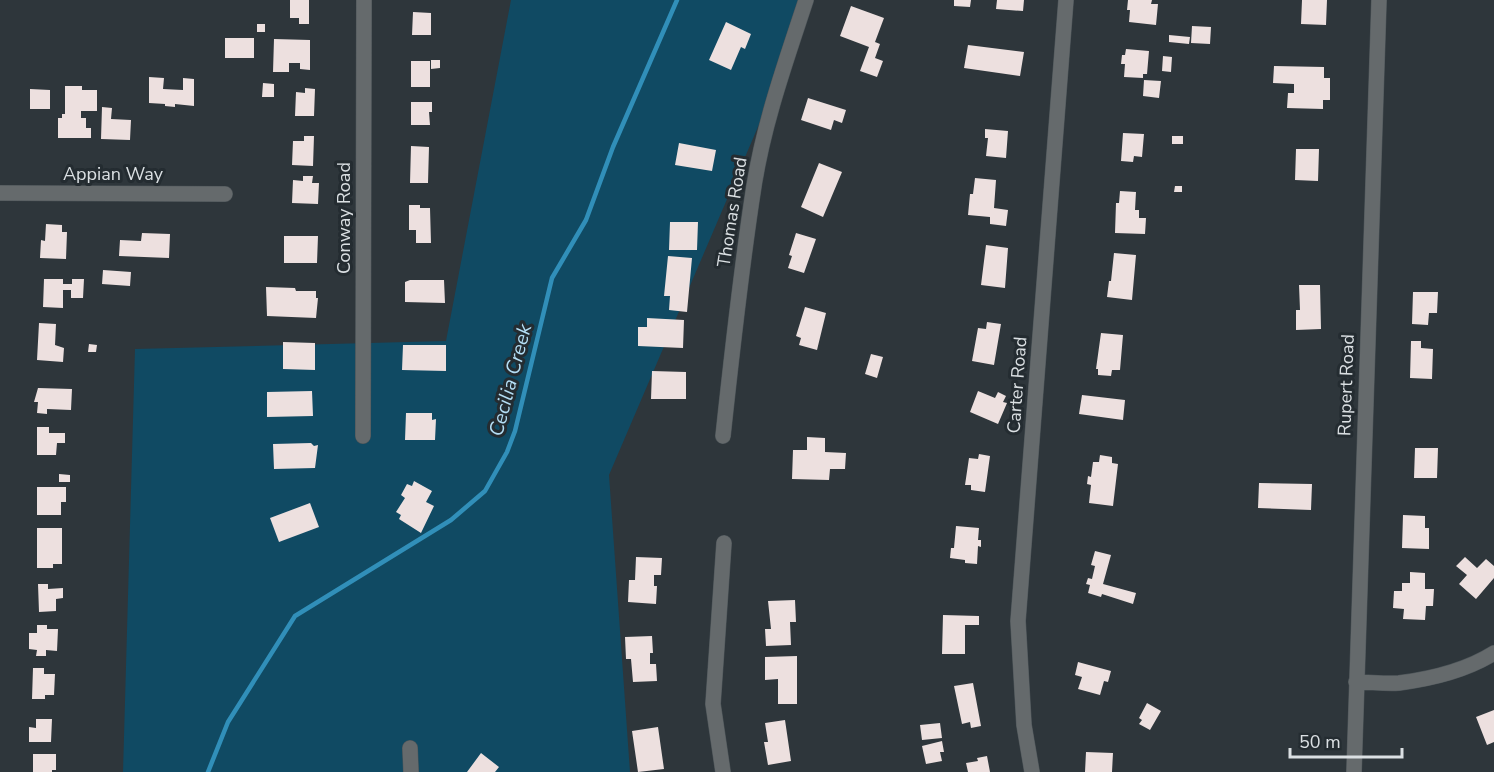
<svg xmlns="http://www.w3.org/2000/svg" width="1494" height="772" font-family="'Nunito Sans',sans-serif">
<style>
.green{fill:#104a63}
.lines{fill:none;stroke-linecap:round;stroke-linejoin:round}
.stream{stroke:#318fb9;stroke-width:4.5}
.building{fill:#ede0df}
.street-casing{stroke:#4d5559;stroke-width:16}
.street{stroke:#656a6c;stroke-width:15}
.labels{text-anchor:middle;stroke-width:6;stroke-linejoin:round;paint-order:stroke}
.street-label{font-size:18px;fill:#dbe0e3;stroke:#242c31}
.water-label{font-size:20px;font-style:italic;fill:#b3ddf4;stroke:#242c31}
</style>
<rect width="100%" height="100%" fill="#2e363b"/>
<path class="green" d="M511 0H808L799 31 609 475 630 772H123L135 349 446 341Z"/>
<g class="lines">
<path class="stream" d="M208 772 228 722 295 616 451 520 485 491 507 452 515 431 552 278 586 220 613 147 677 0"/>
</g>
<path class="building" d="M290 0H309V24H299V18H290Z
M954 0H971L970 7 954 6Z
M997 0H1024L1023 11 996 9Z
M1128 0H1152L1151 4H1158L1156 25 1129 22 1130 10H1127Z
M1302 0H1327L1326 25 1301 24Z
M851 6 884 18 875 42 880 44 875 58 883 61 877 77 860 71 869 47 840 36Z
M413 12 431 13V35H412Z
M726 22 751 34 745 49 741 47 731 70 709 60Z
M257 24H265V32H257Z
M1192 26 1211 27 1210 44 1191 43Z
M1169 35 1190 37 1189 44 1169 42Z
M225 38H254V58H225Z
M274 39 310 40V70L300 69V63H289V72H273Z
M968 45 1024 52 1020 76 964 68Z
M1126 49 1149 51 1147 74H1143V78L1124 77 1125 64H1121L1122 55H1125Z
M1163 56 1172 57 1171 72 1162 71Z
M431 60H440V68L431 69Z
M411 61H430V87H411Z
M1274 66 1324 67V78H1330V100H1323V109L1287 108 1288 93H1294V84L1273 83Z
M149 77 164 78 163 89 183 90V78L194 79V106L175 104V107L165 106V104L149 103Z
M1144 80 1161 81 1159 98 1143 96Z
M263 83 274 84V97H262Z
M65 86H82V90H97V111H81V118H86V128H91V138H58V118H62V114H65Z
M305 88 315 89 314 116H295L296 92 305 93Z
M30 89 50 90V109H30Z
M808 98 846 110 842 123 834 120 831 130 801 120Z
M411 102H432V112H429L430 125H411Z
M102 107 112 108 111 119 131 120 130 140 101 139Z
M985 129 1008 131 1006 158 986 156 988 138H985Z
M1123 133 1144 134 1142 157 1134 156 1133 162 1121 161Z
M304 136H314L313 166 292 165 293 141H304Z
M1172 136H1183V144H1172Z
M679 143 716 150 712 171 675 165Z
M411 146 429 147 428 183H410Z
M1296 149H1319L1318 181 1295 180Z
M819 163 842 172 823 217 801 207Z
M303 176H313L312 183H319L318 204 292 203 293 180 303 181Z
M975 178 996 180 994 208 1008 210 1006 226 990 224V217L968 215 970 194H973Z
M1175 186H1182V192H1174Z
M1120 191 1136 192 1135 210H1139V218H1146L1145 234 1115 233 1116 203H1119Z
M409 205H420V208H430L431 243H416V230H409Z
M670 222H698L697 250H669Z
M46 224 62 225V232H67L66 259 40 258 41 240 45 241Z
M142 233 170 234 169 258 119 256 120 240 141 241Z
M796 233 816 239 804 273 788 268 792 256 789 255Z
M284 236H318L317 263H284Z
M986 245 1008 248 1005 288 981 285Z
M1114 253 1136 255 1132 300 1107 297 1109 281H1111Z
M668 256 692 258 687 312 669 310 670 296H664Z
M103 270 131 272 130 286 102 284Z
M44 279H63V284H72V279H84L83 298H71V290H63V308L43 307Z
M410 280H444L445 303 405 302V282Z
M1299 285H1320L1321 329 1296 330V310H1300Z
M266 287 295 288 296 291H316V298H318L316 318 267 316Z
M1413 292H1438L1437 313H1429L1428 325 1412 324Z
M805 307 826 313 817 350 799 345 801 338 796 336Z
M647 318 684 320 683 348 638 346V327H647Z
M987 322 1001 324 994 365 972 361 978 328 986 329Z
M39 323 56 324 55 345 64 348 63 362 37 360Z
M1101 333 1123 335 1120 370H1112L1111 376 1098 375V369H1096Z
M1411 341H1421V348L1433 349 1432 379 1410 378Z
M283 342 315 343V370L283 369Z
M89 344 97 345 96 352H88Z
M403 345H446V371L402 370Z
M871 354 883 357 877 378 865 374Z
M652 371 686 372V399H651Z
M38 388 72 389 71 410 47 409V414L37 413 38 402H34Z
M312 391 313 416 267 417V392Z
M978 391 995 398 998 392 1006 396 1003 402 1007 403 998 424 970 412Z
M1082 395 1125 400 1123 420 1079 414Z
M406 413H432V420L436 419 435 440H405Z
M37 427H49V433H65V443H57L56 455H37Z
M807 437 825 438V452L846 453 845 469H830L829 480 792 479 793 450H807Z
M311 443 314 446 318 445 315 468 274 469 273 444Z
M1415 448H1438L1437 478H1414Z
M979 454 990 456 985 492 971 490V485H965L969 458 978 459Z
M1100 455 1112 457V463L1118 464 1113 506 1089 503 1091 485 1087 484 1088 476 1091 477 1093 462H1099Z
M59 474 70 475V482H59Z
M414 481 432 491 426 502 434 506 421 533 399 519 401 515 396 512 405 498 401 495 407 484 412 486Z
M1259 483 1312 484 1311 510 1258 508Z
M37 487H66V502H61V515H37Z
M310 503 319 527 279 542 270 518Z
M1403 515 1425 516V528H1429V549L1402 548Z
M956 526 979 528 978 540H981V547L978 546 977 564 965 563V560L950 558 951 548H954Z
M37 528H62V564H53V568H37Z
M1095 551 1111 555 1103 584 1136 593 1133 604 1102 594 1101 597 1088 593 1090 585 1086 584 1088 578 1092 579 1095 566 1091 565Z
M636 557 662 558 661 575H654V586H657L656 604 628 602 629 580H635Z
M1465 557 1477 568 1486 559 1494 566V578L1476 599 1459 584 1467 575 1456 566Z
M1410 572 1425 573V589H1434L1433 606H1426L1425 620 1403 619 1404 609 1393 608 1394 591H1402V583H1410Z
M38 584H48V589L63 588V598L56 599V611L39 612Z
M795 600 796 622H790L791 645 766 646 765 629H771L768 601Z
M943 615 979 616V625H965V654H942Z
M37 625H47V629H58L57 651 46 650V656H36L37 650 29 649V633H37Z
M652 636 653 653H650V664H656L657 681 633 682 631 659H626L625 637Z
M797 656V704H778V679L765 680V657Z
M1078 662 1111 671 1108 682 1104 681 1100 695 1078 689 1082 677 1075 675Z
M33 668H44V674H55L54 695H45V699H32Z
M973 683 981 726 971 728 970 722 962 724 954 686Z
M1147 703 1161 711 1150 730 1139 724 1142 720 1139 718Z
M1494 710V742L1487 745 1476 717Z
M36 719H52L51 742H29V727L36 728Z
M785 720 791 761 768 765 764 742H768L765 723Z
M940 723 942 738 922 740 920 725Z
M658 727 664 769 638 772 632 731Z
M942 741 944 752H940L942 761 926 764 922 746Z
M1086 752 1113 753 1112 772H1085Z
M481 753 499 767 495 772H467Z
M33 754H56V770H52V772H33Z
M987 756 990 772H968L966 763 978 761 977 758Z"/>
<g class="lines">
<g class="street-casing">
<path id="street" d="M0 193 225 194
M363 436 364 0
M723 436C732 352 741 269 754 186 764 122 786 61 806 0
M1356 682C1370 682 1385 684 1399 683 1430 679 1467 670 1494 653
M410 748 411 772
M723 772 713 704 724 543
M1032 772 1024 725 1018 621 1066 0
M1354 772 1379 0"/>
</g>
<use href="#street" class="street"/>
</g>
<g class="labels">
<g class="street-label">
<text x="113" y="180">Appian Way</text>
<text transform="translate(732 212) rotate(-81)" y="6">Thomas Road</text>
<text transform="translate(344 218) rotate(-90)" y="6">Conway Road</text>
<text transform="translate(1017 385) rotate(-86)" y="6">Carter Road</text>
<text transform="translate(1346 385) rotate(-88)" y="6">Rupert Road</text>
</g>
<g class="water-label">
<text transform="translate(510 380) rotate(-75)" y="7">Cecilia Creek</text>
</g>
</g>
<path d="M1290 748v9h112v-9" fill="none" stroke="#dbe0e3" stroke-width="3"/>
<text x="1299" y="748" font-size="18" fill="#dbe0e3" stroke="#242c31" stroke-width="4.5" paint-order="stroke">50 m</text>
</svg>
